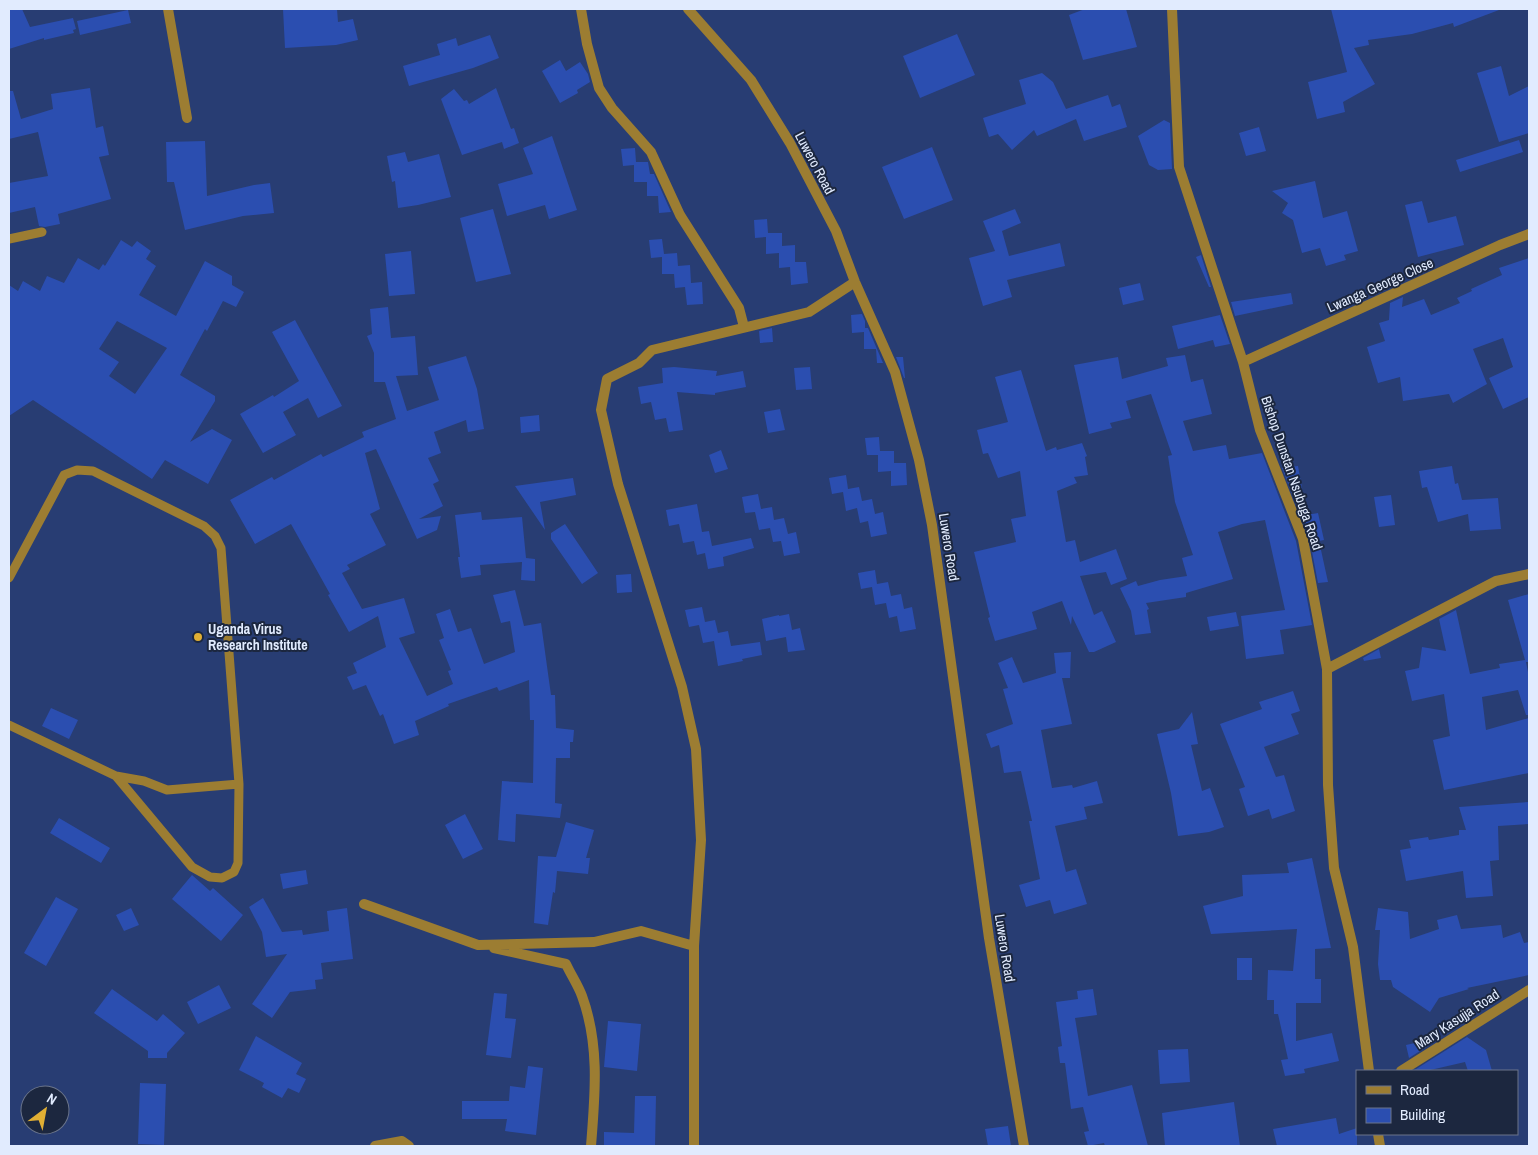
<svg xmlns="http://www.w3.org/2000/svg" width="1538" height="1155" font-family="'Archivo Narrow',sans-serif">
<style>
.building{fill:#2b4eb0;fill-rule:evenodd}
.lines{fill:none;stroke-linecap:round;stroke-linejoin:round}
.lane{stroke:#9c7d32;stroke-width:9}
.street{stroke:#9c7d32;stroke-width:10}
.poi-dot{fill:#e1af34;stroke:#1c273f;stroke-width:2}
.labels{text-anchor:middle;stroke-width:4;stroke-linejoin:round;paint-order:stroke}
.street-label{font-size:14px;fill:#e1ebfe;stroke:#1c273f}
.poi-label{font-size:14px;font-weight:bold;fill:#e1ebfe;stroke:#1c273f;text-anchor:start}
</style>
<rect width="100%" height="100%" fill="#283d73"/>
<path class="building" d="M9 9H22L30 27 73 18 76 29 73 30 74 33 44 40V38L9 49Z
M283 9H337L338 22 353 19 358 40 336 45 285 48Z
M1085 9H1126L1137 47 1083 60 1069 15Z
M1331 9H1499V10L1454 27 1453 23 1412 34 1368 40 1369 45 1354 48 1375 84 1343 102 1345 112 1317 119 1308 82 1347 72Z
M128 10 131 23 80 35 77 21Z
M957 34 975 75 920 98 903 56Z
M490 35 499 58 473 68 409 86 403 66 440 55 437 44 456 38 458 46Z
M560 60 566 71 580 62 588 74 590 82 577 90 578 93 560 103 542 71Z
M1501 66 1509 96 1529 86V133L1499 142 1477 73Z
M1042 73 1053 82 1066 109 1108 95 1112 107 1120 104 1127 127 1084 141 1076 119 1037 136 1034 130 1012 150 998 134 989 137 983 118 1026 104 1019 80Z
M90 88 96 128 103 126 109 155 99 157 111 199 58 214 60 224 45 227 39 226 35 207 9 213V183L48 176 38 132 9 139V91H13L21 119 53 109 51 94Z
M496 88 511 129 514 128 519 143 504 149 502 142 462 155 441 99 454 89 464 101 467 100 469 104Z
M1164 120 1170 123 1172 169 1158 170 1149 165 1138 136Z
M1259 127 1266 151 1246 156 1239 133Z
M552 136 577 210 549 219 545 205 507 216 498 184 533 174 523 148Z
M1519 140 1523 152 1460 172 1456 160Z
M205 141 207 196 254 185 270 183 274 213 243 216 185 230 174 182H167L166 142Z
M932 147 953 200 904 219 882 167Z
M635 148 636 162H648L650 174H654L671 212 659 213 658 196H647V182H634V165L623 166 621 149Z
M405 152 408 162 439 154 451 197 418 205 398 208 395 181 392 182 387 156Z
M1315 181 1323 218 1347 211 1358 251 1344 255 1346 260 1326 266 1320 248 1302 253 1293 220 1282 213 1288 203 1272 191Z
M1422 201 1428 223 1456 216 1464 245 1418 257 1405 205Z
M493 209 511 274 476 282 460 218Z
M1015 209 1021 223 1002 231 1009 256 1060 243 1065 266 1007 280 1012 297 983 306 969 258 995 251 983 221Z
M767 219 768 233H782V246L795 245V262H806L808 283 791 285 790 267 779 268V253L766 254V237L755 238 754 220Z
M662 239 664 254 677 253 678 266 690 265 691 283 702 282 703 304 687 305 685 287 675 288 674 274H662V257L651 258 649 240Z
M121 240 132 247 137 241 151 251 146 259 156 266 139 295 176 316 205 261 232 276V285L244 292 236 307 223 301 207 331 205 329 180 375 215 396V401L190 442 212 429 232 440 208 484 165 460 152 479 33 400 9 416V285L18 291 23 281 40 291 47 276 64 283 78 258 99 270 103 264 105 266ZM117 321 167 348 135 394 109 376 119 362 99 349Z
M411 251 415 294 389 296 385 254Z
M1201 255 1211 287H1209L1196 257Z
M1529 258V397L1503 409 1489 378 1513 367 1503 338 1473 349 1487 384 1453 403 1449 394 1403 401 1400 377 1378 383 1367 347 1385 341 1379 323 1389 320 1390 303 1403 297 1402 307 1424 299 1431 315 1460 303 1457 298 1472 291 1471 289 1502 275 1499 268Z
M1140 283 1144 300 1123 305 1119 288Z
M1291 293 1293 304 1235 316 1231 302Z
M388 307 391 338 415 336 418 375 396 376 407 411 439 400 428 367 466 356 477 389 484 429 468 432 466 420 434 432 441 453 428 458 439 481 433 484 443 506 419 519 441 516 437 530 417 539 376 449 365 453 380 509 370 514 386 545 347 565 350 569 342 573 362 609 404 598 415 633 399 638 427 696 453 684 448 671 451 670 439 640 444 638 436 614 450 609 458 632 471 628 484 664 515 652 510 621 501 623 493 595 515 590 524 626 541 623 551 695H555L556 728 574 730 573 742H570V758H556L555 803 562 804 560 818 516 814 515 842 498 840 502 781 533 783 534 720H530L529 680 499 691 497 687 448 704 449 706 415 721 419 735 394 744 383 714 380 716 366 685 353 690 347 677 357 673 353 663 386 647 378 616 349 632 328 595 330 594 291 524 255 544 230 500 272 477 274 480 321 454 323 457 364 437 362 432 396 419 385 382H374V353L367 336 372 334 370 309Z
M862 314 865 321V328H868L883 363H877L876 349H864V332L852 333 851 315Z
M1220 315 1230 344 1215 347 1213 340 1178 349 1172 326Z
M295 320 342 406 318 418 308 398 283 412 296 435 263 453 240 414 273 395 274 397 299 381 272 332Z
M772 328 773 342 760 343 759 331Z
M1185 355 1191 382 1203 379 1212 414 1183 421 1193 451 1226 445 1229 459 1262 453 1296 541 1312 625 1280 630 1284 654 1246 659 1241 616 1285 610 1265 520 1242 524 1218 532 1233 579 1186 593V597L1146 603 1149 609 1147 610 1151 633 1135 635 1131 611 1120 588 1136 581 1138 586 1160 580 1187 576 1182 558 1193 555 1175 502 1168 456 1172 455 1151 394 1126 401 1131 418 1110 423 1112 428 1089 434 1074 365 1118 357 1122 379 1168 366 1166 358Z
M896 357H903L905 378H904Z
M674 367 717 371 716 376 743 371 746 387 715 393V395L677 392 683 430 669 432 666 418 655 420 651 402 641 404 638 387 663 383 662 368Z
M810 367 812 389 796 390 794 368Z
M1021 370 1046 451 1056 447 1057 450 1082 443 1087 456 1085 457 1088 475 1074 477 1077 483 1057 491 1066 542 1075 540 1080 562 1116 549 1127 579 1111 585 1106 572 1080 576 1094 615 1102 611 1116 642 1094 652H1089L1072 616 1071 625 1062 601 1032 612 1037 629 995 641 988 618 990 617 974 552 1016 542 1011 519 1026 516 1020 471 998 478 988 453 983 454 977 430 1008 422 995 377Z
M780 409 785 430 768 433 764 412Z
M539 415 540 431 521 433 520 417Z
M879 437 880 451H894V463H906L907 485 891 486V471L878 472V455H867L865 438Z
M721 450 728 469 715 473 709 455Z
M1298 466 1307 515 1318 513 1324 540 1319 541 1328 582 1318 583 1309 536 1282 468Z
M1452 466 1455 484 1458 483 1462 500 1498 498 1501 529 1470 531 1468 514 1438 522 1427 487 1422 488 1419 471Z
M846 475 848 489 859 487 862 501 872 499 875 514 883 512 887 534 871 537 868 521 860 523 857 508 846 511 843 492 832 494 829 478Z
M573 478 576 495 540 502 545 530 515 486Z
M758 494 761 509 772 507 774 520 784 518 788 534 796 532 800 553 784 556 781 541 773 542 770 528 759 530 755 512 745 513 742 497Z
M1391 495 1395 525 1379 527 1374 497Z
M697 504 702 532 709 531 712 546 751 538 754 548 723 557 724 566 708 569 705 553 697 555 694 541 683 543 679 524 669 526 666 510Z
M481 512 482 520 522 517 526 558 535 559V581L521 580 522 562 480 565 481 575 461 578 458 557H460L455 515Z
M565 524 598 573 582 584 551 539V533Z
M875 570 877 584 888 582 891 596 901 594 904 609 912 607 916 629 900 632 897 616 889 618 886 603 875 605 872 587 861 589 858 573Z
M631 574 632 592 617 593 616 575Z
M1529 594V662H1526L1529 677V715H1526L1518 690 1482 697 1486 730 1529 718V773L1444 790 1433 740 1450 736 1444 694 1412 701 1405 671 1419 668 1422 647 1446 651 1439 619 1456 610 1470 674 1500 668 1499 664 1525 660 1508 600Z
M702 607 705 622 715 620 718 633 728 631 731 646 760 642 762 655 742 659 743 661 718 666 714 641 703 643 699 625 689 627 685 610Z
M1236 612 1239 626 1210 631 1207 617Z
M789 614 792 630 800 628 805 650 788 652 786 637 766 641 762 619 779 615V616Z
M1379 649 1381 658 1364 661 1363 658Z
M1071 652 1070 678H1062L1072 724 1041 730 1052 788 1072 785 1073 788 1097 781 1103 803 1084 807 1087 819 1055 826 1066 872 1076 869 1087 904 1054 914 1050 900 1026 907 1019 885 1040 879 1029 821H1032L1021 771 1004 773 999 745 991 748 986 734 1013 724 1003 689 1008 688 998 663 1012 657 1023 683 1056 673 1054 653Z
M1293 691 1300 711 1291 714 1299 734 1264 747 1276 777 1284 775 1295 811 1272 819 1269 809 1248 816 1239 789 1245 787 1220 724 1262 709 1259 702Z
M51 708 78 720 69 739 42 726Z
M1192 712 1198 744 1191 745 1202 791 1210 788 1224 827 1209 832 1178 836 1171 793 1157 734 1179 729Z
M1529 802V824L1498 826 1499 860 1490 861 1493 896 1466 898 1463 871 1406 881 1400 850 1411 848 1409 840 1428 837 1429 840 1459 835V830H1466L1459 807Z
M465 814 483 849 463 859 445 825Z
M59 818 110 848 101 863 50 833Z
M566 822 594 830 586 858H590L588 874 557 871 555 893 553 892 548 925 534 923 538 856 556 857Z
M1312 858 1331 948 1315 949V979H1321V1003H1296V1041L1332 1033 1339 1061 1304 1069 1305 1073 1285 1076 1281 1060 1288 1059 1278 1014H1274V1000H1267L1268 970 1293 971 1297 929 1211 934 1203 906 1243 896 1242 875 1289 873 1287 863Z
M306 870 308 884 283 889 280 874Z
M192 875 210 891 213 888 243 915 221 941 172 899Z
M56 897 78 909 46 966 24 953Z
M263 898 282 932 302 930 303 935 329 931 327 911 347 908 353 959 321 963 323 979 315 980 316 989 290 992 272 1018 252 1004 287 954 266 957 262 932 249 907Z
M131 908 139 925 124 931 116 915Z
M1378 908 1408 912 1410 939 1439 929 1437 920 1457 915 1461 929 1501 925 1503 938 1520 932 1524 943 1529 942V975L1467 988 1469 989 1439 998 1430 1012 1393 987 1391 980H1380L1378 964 1380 930H1375Z
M1237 958H1252V980H1237Z
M219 985 231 1008 198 1024 187 1002Z
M112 989 157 1021 163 1014 185 1033 167 1053V1058H148V1051L94 1013Z
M1093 989 1097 1015 1075 1018 1088 1096 1132 1085 1148 1146H1105L1104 1143 1088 1146 1084 1132 1089 1131 1083 1107 1071 1109 1065 1063H1060L1058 1047 1062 1046 1056 1002 1078 999 1077 991Z
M494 993 507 994 505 1018 516 1019 511 1058 486 1055Z
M608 1021 641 1024 637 1071 604 1067Z
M256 1036 302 1063 296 1074 306 1079 299 1093 288 1088 282 1098 262 1087 264 1083 239 1070Z
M1442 1037 1409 1058 1406 1045Z
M1467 1037 1486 1050 1492 1071H1468L1465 1062 1426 1071H1413Z
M1188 1049 1190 1082 1160 1084 1158 1050Z
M528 1066 543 1068 536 1135 505 1131 507 1119H462V1101H509L510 1086 525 1088Z
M140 1083 166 1084 164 1145 138 1144Z
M635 1096H656L655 1146H604V1132L634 1133Z
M1234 1102 1240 1146H1165L1162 1113Z
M1336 1118 1339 1134 1357 1128V1146H1277L1273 1129Z
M1008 1126 1011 1146H988L985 1129Z"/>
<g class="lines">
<path class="lane" d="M9 239 42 232
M9 578 64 475 77 470 93 471 204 526 215 536 221 548 239 784 167 790 144 781 116 776 9 725
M116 776 192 867 210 877 222 878 234 872 238 863 239 784"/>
<path class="street" d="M168 9 187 118
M581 9 587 44 599 88 612 108 651 152 680 215 739 308 744 327
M688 9 751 80 790 143 836 231 855 282 895 372 919 460 932 525 989 938 1024 1146
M1172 9 1179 167 1243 362 1260 430 1303 539 1327 669 1328 785 1334 868 1353 947 1369 1071
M1243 362 1500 245 1529 234
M1327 669 1496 581 1529 574
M364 904 478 945 594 942 641 931 694 946
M494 948 566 964C571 975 578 985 582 996 600 1045 595 1095 591 1146
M1401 1071 1529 990
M1378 1134 1380 1146
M375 1146 402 1141 409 1146
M694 1146V946L701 840 696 749 682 687 618 484 601 410 607 379 639 363 652 350 809 312 855 282"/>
</g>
<circle class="poi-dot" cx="198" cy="637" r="5"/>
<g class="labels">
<g class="street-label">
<text transform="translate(815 163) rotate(62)" y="5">Luwero Road</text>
<text transform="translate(1380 285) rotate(-24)" y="5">Lwanga George Close</text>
<text transform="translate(1292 473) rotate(71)" y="5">Bishop Dunstan Nsubuga Road</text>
<text transform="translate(949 547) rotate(81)" y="5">Luwero Road</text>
<text transform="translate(1005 948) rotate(81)" y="5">Luwero Road</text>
<text transform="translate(1457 1019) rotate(-33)" y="5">Mary Kasujja Road</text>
</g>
<g class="poi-label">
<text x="208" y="634">Uganda Virus<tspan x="208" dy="16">Research Institute</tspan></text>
</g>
</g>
<rect width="1538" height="1155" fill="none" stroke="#e1ebfe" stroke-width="20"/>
<rect x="1356" y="1070" width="162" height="65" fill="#1c273f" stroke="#6b758b"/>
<rect x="1366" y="1086" width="25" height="8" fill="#9c7d32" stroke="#6b758b"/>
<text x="1400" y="1095" font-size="15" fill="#e1ebfe">Road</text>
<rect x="1366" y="1108" width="25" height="15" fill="#2b4eb0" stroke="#6b758b"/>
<text x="1400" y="1120" font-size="15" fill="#e1ebfe">Building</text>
<g transform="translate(45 1110) rotate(32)"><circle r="24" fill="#1c273f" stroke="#6b758b"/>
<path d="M0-4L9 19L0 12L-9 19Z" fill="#e1af34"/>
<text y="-8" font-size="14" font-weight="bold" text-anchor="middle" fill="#e1ebfe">N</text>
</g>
</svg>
